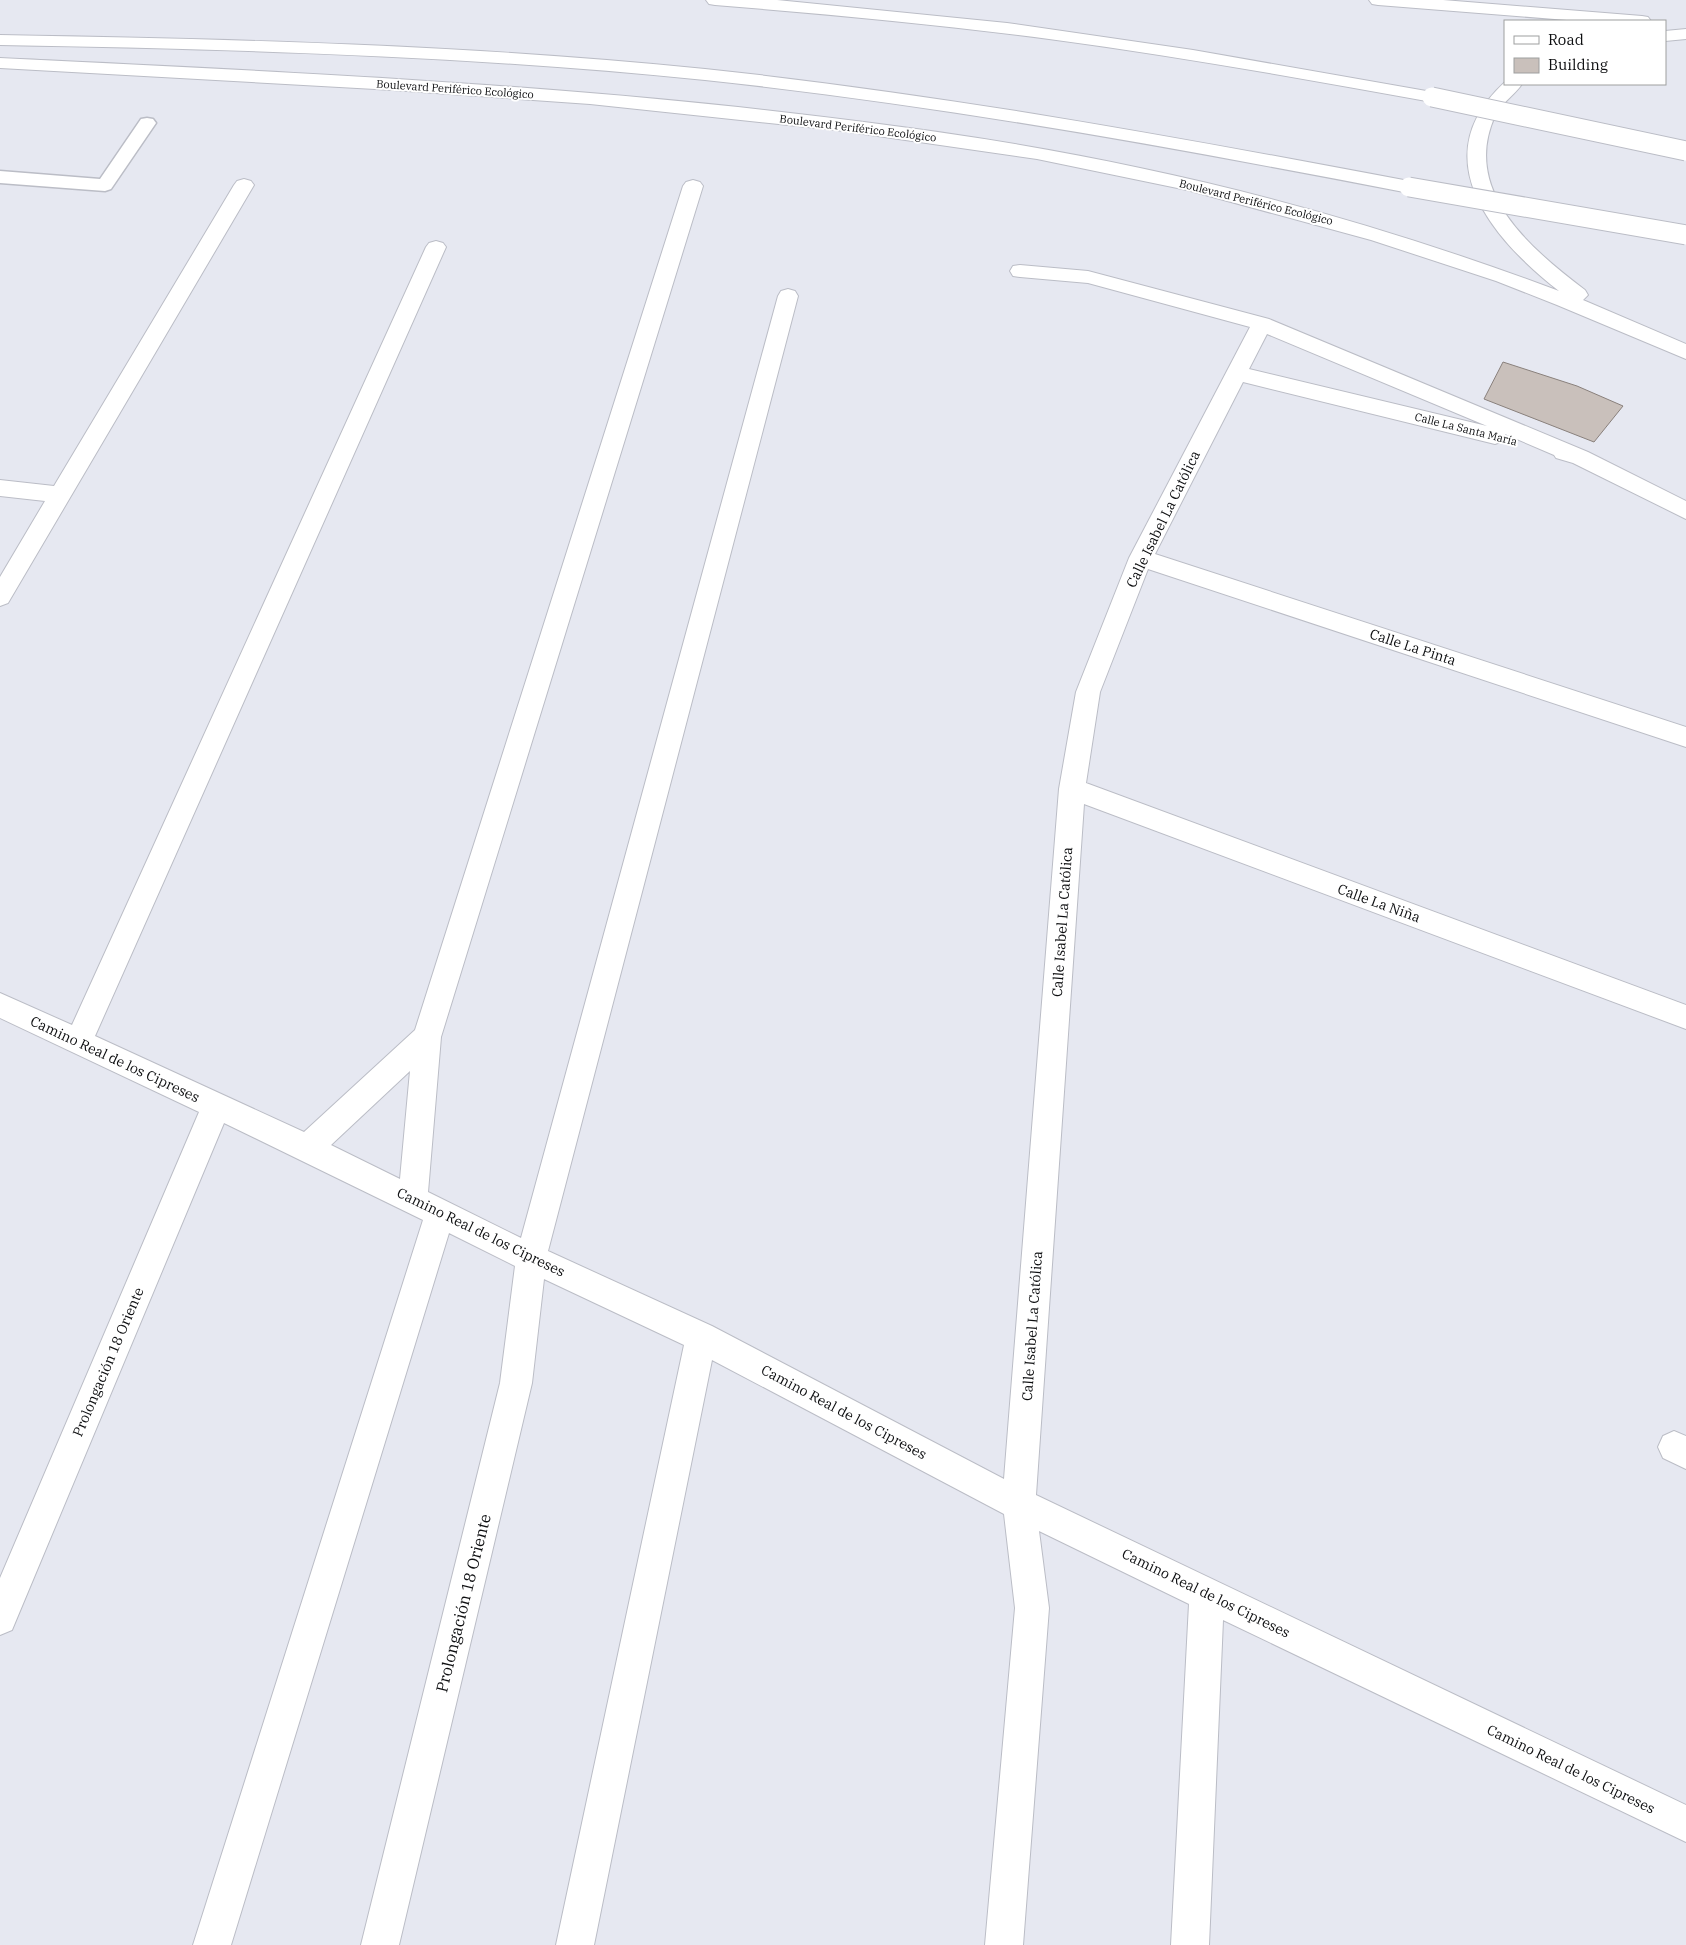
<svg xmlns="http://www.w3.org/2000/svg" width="1686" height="1945" font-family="'IBM Plex Serif',serif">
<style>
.building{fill:#c9c0bb;stroke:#89807c}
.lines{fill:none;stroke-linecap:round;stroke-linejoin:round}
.lane-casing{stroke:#bbbdc6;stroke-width:3}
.street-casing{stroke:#bbbdc6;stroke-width:2}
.highway-casing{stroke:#bbbdc6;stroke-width:2}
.lane{fill:#fff;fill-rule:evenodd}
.street{fill:#fff;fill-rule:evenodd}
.highway{fill:#fff;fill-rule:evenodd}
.highway-bridge-casing{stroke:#bbbdc6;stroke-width:21;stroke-linecap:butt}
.highway-bridge{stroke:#fff;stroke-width:19}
.labels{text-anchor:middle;stroke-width:4;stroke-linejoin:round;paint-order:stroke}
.far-street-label{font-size:11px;fill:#0d0e10;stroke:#fff}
.street-label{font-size:14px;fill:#0d0e10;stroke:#fff}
.near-street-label{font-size:16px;fill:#0d0e10;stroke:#fff}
</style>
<rect width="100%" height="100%" fill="#e6e8f1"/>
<path class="building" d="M1503 362 1577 386 1623 406 1594 442 1484 399Z"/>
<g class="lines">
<g class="lane-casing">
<path id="lane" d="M147 118 153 119 156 123 111 189 105 191 0 183V171L100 179 141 119Z"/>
</g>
<g class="street-casing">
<path id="street" d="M244 179 251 181 254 185 8 603 0 606V577L45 501 0 496V480L54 486 234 185 237 181Z
M693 180 700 182 703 186 441 1037 428 1192 521 1238 778 296 781 291 788 289 795 291 798 296 548 1251 712 1326 1004 1479 1059 789 1076 692 1129 558 1250 327 1088 283 1020 277 1013 276 1010 271 1013 266 1020 265 1088 271 1269 319 1588 452 1686 501V519L1573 463 1556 458 1554 455 1505 434 1506 436 1503 441 1495 444 1243 382 1155 554 1686 727V747L1148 569 1100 692 1086 783 1686 1005V1029L1084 804 1036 1495 1686 1805V1842L1223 1620 1209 1945H1171L1189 1604 1039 1531 1049 1608 1023 1945H985L1015 1608 1004 1514 712 1360 594 1945H556L684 1345 544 1279 532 1383 399 1945H361L500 1383 515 1266 449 1233 231 1945H193L423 1220 224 1123 12 1630 0 1635V1578L199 1112 0 1018V993L72 1025 426 247 429 243 436 241 443 243 446 247 95 1036 304 1132 415 1030 683 186 686 182ZM1267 334 1487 426 1249 369ZM410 1071 400 1179 331 1145Z
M1674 1431 1686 1436V1469L1663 1458 1658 1447 1663 1436Z"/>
</g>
<g class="highway-casing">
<path id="highway" d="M706 0H777L1007 23 1193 50 1432 92 1438 93 1441 97 1438 101 1432 102C1305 79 1177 56 1049 39 938 24 826 14 715 5L709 4Z
M1369 0H1443L1642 16 1648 17 1651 21H1579L1378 5 1372 4Z
M1686 29V39L1665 41V31Z
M0 35C235 39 471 45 705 69 941 94 1176 137 1409 181L1416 183 1419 187 1416 191 1409 193C1176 148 941 105 705 80 471 56 235 49 0 45Z
M0 58C246 70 493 81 738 107 873 122 1007 139 1140 168 1283 198 1423 240 1559 291 1491 238 1423 157 1505 82V84H1522C1515 95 1501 103 1495 116 1461 191 1531 249 1585 290L1588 295 1583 300 1686 344V359L1557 305 1496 281 1371 240 1187 190 1037 159 836 130 590 104 393 90 0 68Z"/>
</g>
<use href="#lane" class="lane"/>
<use href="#street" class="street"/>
<use href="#highway" class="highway"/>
<g class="highway-bridge-casing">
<path id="highway-bridge" d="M1432 97 1686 151
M1409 187 1686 235"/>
</g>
<use href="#highway-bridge" class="highway-bridge"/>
</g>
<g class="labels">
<g class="far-street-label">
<text transform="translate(455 89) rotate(4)" y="4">Boulevard Periférico Ecológico</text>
<text transform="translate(858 128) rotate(7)" y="4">Boulevard Periférico Ecológico</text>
<text transform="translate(1256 202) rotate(14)" y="4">Boulevard Periférico Ecológico</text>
<text transform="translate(1466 429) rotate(14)" y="4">Calle La Santa María</text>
</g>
<g class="street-label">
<text transform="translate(1163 519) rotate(-64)" y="5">Calle Isabel La Católica</text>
<text transform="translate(1413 647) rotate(18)" y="5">Calle La Pinta</text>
<text transform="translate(1379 903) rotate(20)" y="5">Calle La Niña</text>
<text transform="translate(1062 922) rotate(-86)" y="5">Calle Isabel La Católica</text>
<text transform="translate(115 1059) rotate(25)" y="5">Camino Real de los Cipreses</text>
<text transform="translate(481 1232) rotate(26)" y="5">Camino Real de los Cipreses</text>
<text transform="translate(1032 1326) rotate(-86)" y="5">Calle Isabel La Católica</text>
<text transform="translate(108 1362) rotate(-67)" y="5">Prolongación 18 Oriente</text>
<text transform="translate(844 1412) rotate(28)" y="5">Camino Real de los Cipreses</text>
<text transform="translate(1206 1593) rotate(26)" y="5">Camino Real de los Cipreses</text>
<text transform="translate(1571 1769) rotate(26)" y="5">Camino Real de los Cipreses</text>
</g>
<g class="near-street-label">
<text transform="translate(463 1603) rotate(-76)" y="6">Prolongación 18 Oriente</text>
</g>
</g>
<rect x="1504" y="20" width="162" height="65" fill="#ffffff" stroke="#9e9f9f"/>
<rect x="1514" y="36" width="25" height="8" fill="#ffffff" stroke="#9e9f9f"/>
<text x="1548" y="45" font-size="15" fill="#0d0e10">Road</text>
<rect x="1514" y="58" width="25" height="15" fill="#c9c0bb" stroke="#9e9f9f"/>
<text x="1548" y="70" font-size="15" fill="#0d0e10">Building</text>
</svg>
